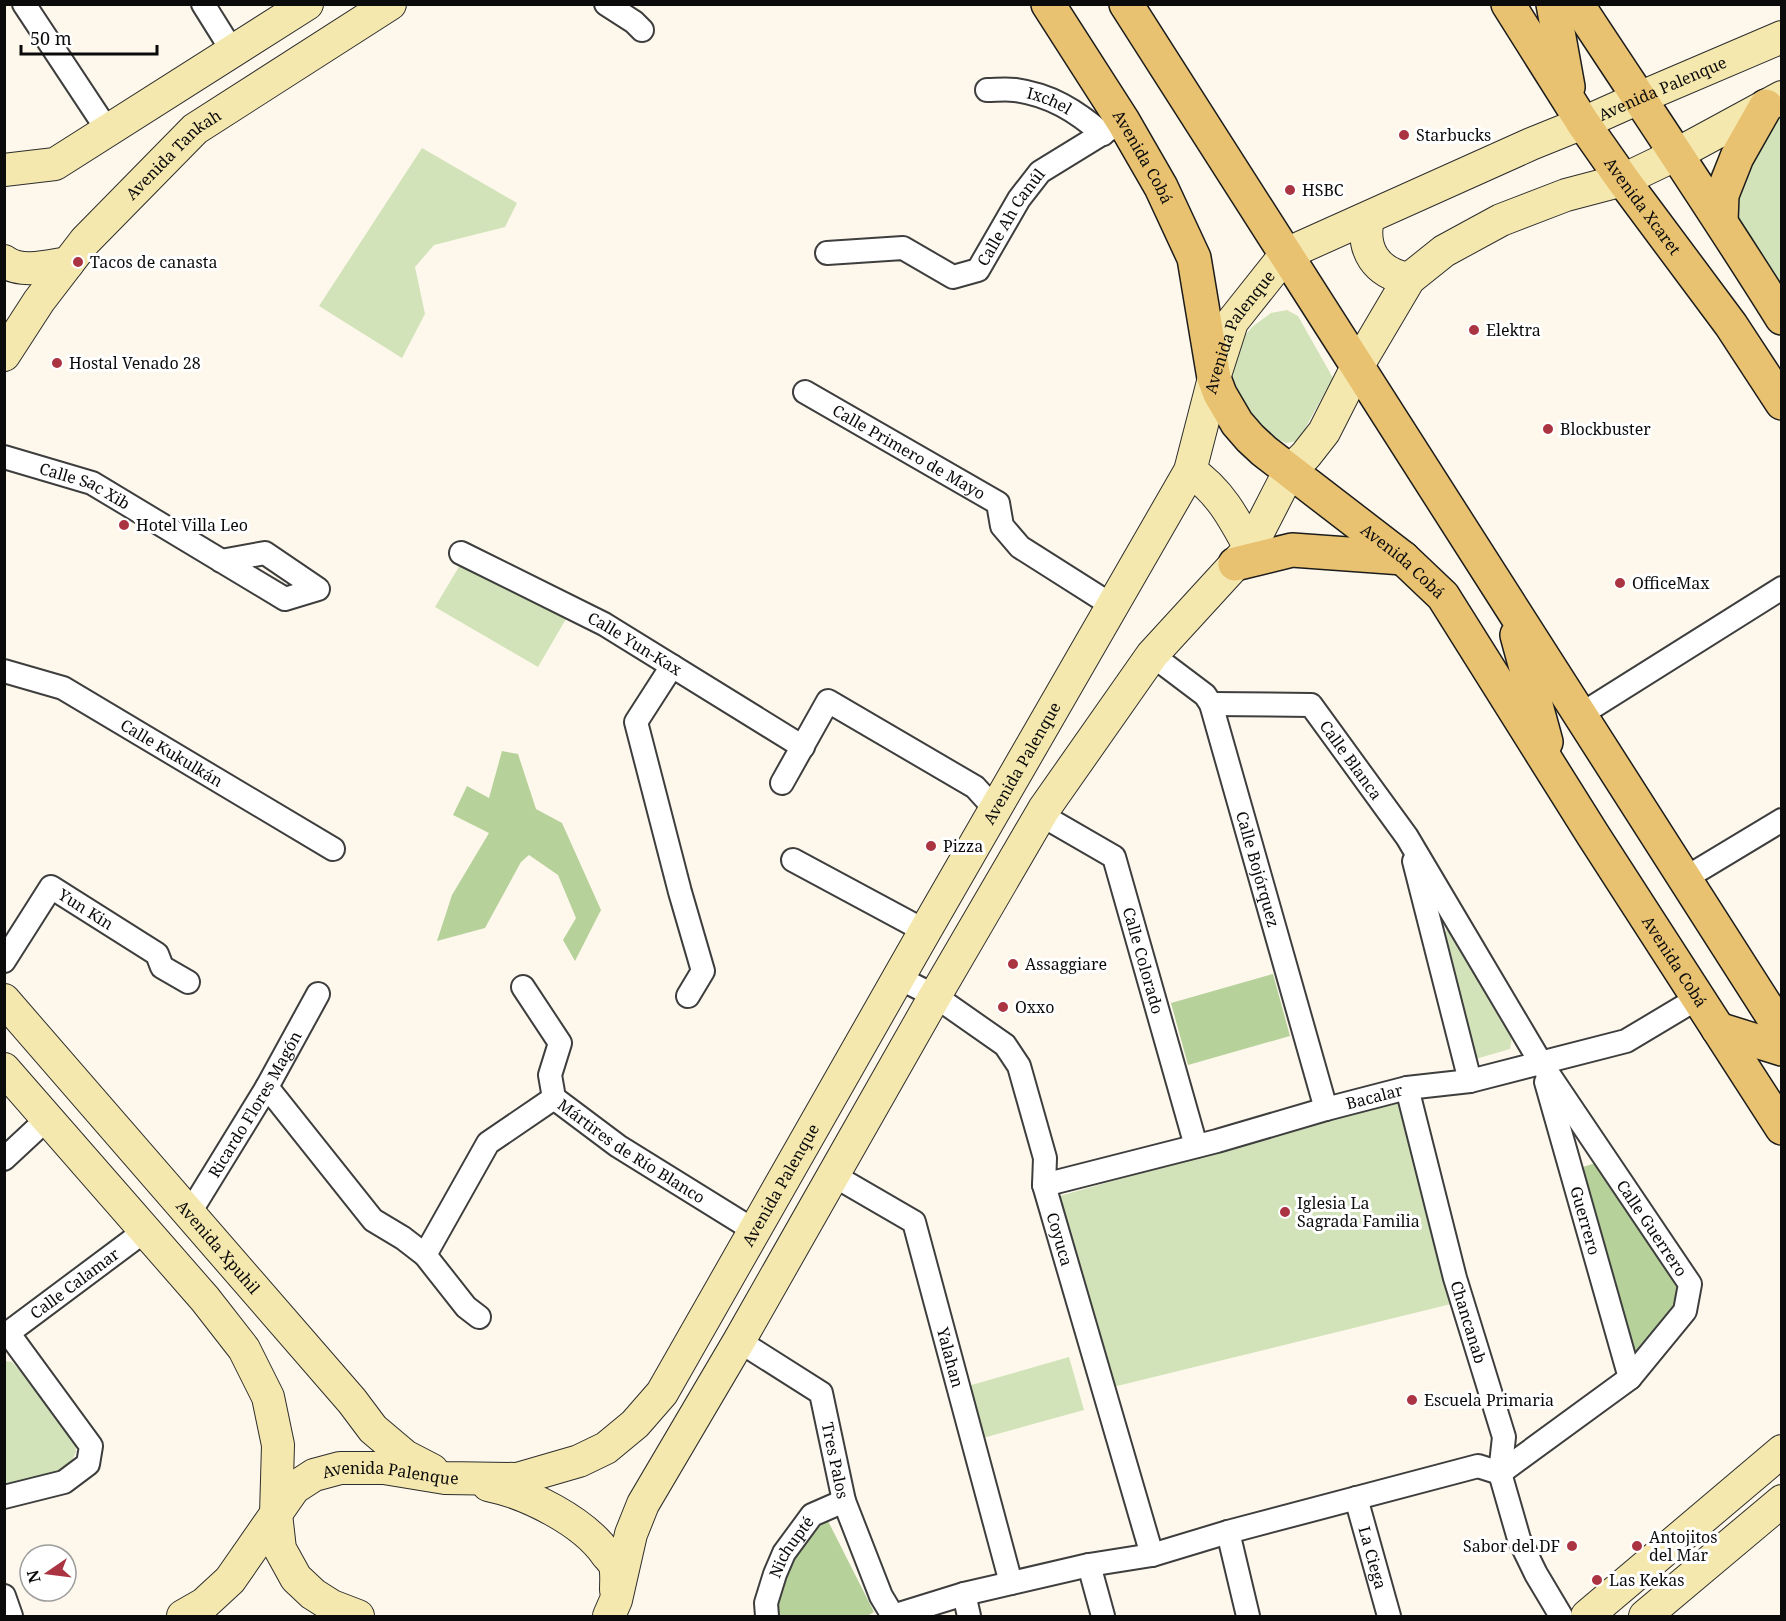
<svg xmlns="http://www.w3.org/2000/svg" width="1786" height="1621" font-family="'Noto Serif',serif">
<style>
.green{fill:#d2e3b9}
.forest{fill:#b7d19b}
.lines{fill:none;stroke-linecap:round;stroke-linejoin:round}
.street-casing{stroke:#3e3e3e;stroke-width:26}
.secondary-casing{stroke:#2d2d2d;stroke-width:34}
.primary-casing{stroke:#1c1c1c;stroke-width:36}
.street{stroke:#fff;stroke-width:22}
.secondary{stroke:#f5e8ae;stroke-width:32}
.primary{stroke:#e8c270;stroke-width:33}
.poi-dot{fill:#aa3442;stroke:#fff;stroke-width:2}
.labels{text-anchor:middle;stroke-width:6;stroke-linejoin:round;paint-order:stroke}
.street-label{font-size:16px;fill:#0b0b0b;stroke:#fff}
.poi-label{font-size:16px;fill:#0b0b0b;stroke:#fff;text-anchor:start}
</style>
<rect width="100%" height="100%" fill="#fdf8eb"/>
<path class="green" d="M1781 106V320L1706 180 1725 149Z
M422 148 517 203 505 227 434 245 415 267 425 314 402 358 319 306Z
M1287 310 1298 316 1333 378 1298 441 1286 443 1272 437 1237 401 1233 375 1234 349 1252 327 1271 313Z
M463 560 566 619 538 667 435 607Z
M1451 928 1512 1037 1510 1049 1472 1060 1438 935Z
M1400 1100 1455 1303 1113 1387 1056 1197Z
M1069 1357 1084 1410 983 1438 968 1386Z
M5 1361 12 1362 75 1433 76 1452 68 1468 35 1482 5 1484Z"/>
<path class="forest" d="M502 751 518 754 536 809 562 823 601 910 575 961 563 940 576 918 558 875 529 855 521 862 485 928 437 941 452 895 489 833 453 815 467 786 489 798Z
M1273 974 1290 1036 1188 1065 1171 1003Z
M1598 1162 1682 1295 1640 1356 1631 1348 1587 1190 1583 1167Z
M827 1519 874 1612 867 1616H776C772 1576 801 1545 827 1519Z"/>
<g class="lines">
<g class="street-casing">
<g id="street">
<path d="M24 4 108 131"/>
<path d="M203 4 233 52"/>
<path d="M606 4 634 22 642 30"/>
<path id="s1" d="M987 90C996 90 1006 89 1015 90 1051 95 1076 111 1103 134"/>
<path id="s2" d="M827 253 903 248 953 277 978 270 1019 199 1040 172 1123 121"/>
<path id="s3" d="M805 392 998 503 1002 526 1020 547 1113 606"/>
<path id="s4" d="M4 457 92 483 285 599 318 589 265 553 221 561"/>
<path id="s5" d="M461 553 604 624 803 747"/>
<path id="s6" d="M1152 655 1205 695 1211 704 1326 1109"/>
<path d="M672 666 636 722 680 892 703 971 688 996"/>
<path id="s7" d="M4 671 63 688 333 849"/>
<path d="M1580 715 1782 588"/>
<path d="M782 783 828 701 975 787 996 810"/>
<path id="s8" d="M1044 809 1050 820 1114 857 1196 1146"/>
<path d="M793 860 925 931"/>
<path d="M1414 861 1470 1081"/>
<path d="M1684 879 1782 820"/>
<path id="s9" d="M4 961 51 887 157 954 162 967 188 982"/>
<path id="s10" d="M899 978 935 996 1005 1045 1019 1066 1045 1158 1044 1185 1152 1555"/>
<path id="s11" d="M523 987 560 1043 550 1075 554 1098 618 1146 755 1231"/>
<path id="s12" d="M1546 1082 1630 1378"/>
<path d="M267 1087 373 1220 403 1238 425 1255"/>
<path id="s13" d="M1407 1088 1455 1278 1504 1437 1500 1473 1519 1539 1536 1574 1561 1616"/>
<path d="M4 1159 47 1119"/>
<path id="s14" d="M833 1175 914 1222 1011 1583"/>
<path id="s15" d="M1044 1185 1217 1141 1326 1109 1407 1088 1470 1081 1626 1041 1698 998"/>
<path id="s16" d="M189 1214 267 1087 318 994"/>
<path d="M479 1317 466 1307 425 1255 488 1143 554 1098"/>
<path id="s17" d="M4 1336 146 1230"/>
<path id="s18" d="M739 1341 821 1393 844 1501 881 1596 893 1616"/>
<path d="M4 1497 64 1482 88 1464 91 1446 9 1334"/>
<path id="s19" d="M1356 1498 1389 1616"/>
<path d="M1228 1532 1248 1616"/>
<path d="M1089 1565 1103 1616"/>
<path d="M964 1594 969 1616"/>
<path d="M4 1596 11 1616"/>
<path id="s20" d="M767 1616 766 1603 775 1574 784 1553 812 1515 844 1501"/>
<path d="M893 1616 964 1594 1089 1565 1152 1555 1228 1532 1478 1466 1500 1473 1630 1378 1685 1311 1690 1284 1541 1063 1407 837 1311 705 1211 704"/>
</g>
</g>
<g class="secondary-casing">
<g id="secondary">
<path d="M4 170 55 164 307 4"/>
<path d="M1368 218C1361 250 1376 273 1409 279"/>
<path d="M4 261C20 274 49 266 68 263"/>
<path id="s21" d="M4 355 39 301 85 241 195 129 390 4"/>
<path d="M1190 471C1219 490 1234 518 1250 548"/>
<path id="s22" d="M4 1000 352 1401 373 1429 405 1456 432 1470"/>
<path d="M4 1069 205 1299 244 1349 268 1397 278 1445 276 1514 280 1549 296 1578 313 1594 332 1606 358 1616"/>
<path d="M488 1485C527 1493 584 1521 607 1555 610 1558 614 1563 615 1566 617 1573 616 1583 616 1590"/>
<path id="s23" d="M183 1616 204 1604 230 1580 294 1488 314 1475 340 1468H384L445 1478 517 1479 579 1461 606 1448 635 1424 662 1393 925 931 1190 471 1214 378 1232 322 1286 254 1531 144 1583 123 1639 98 1782 37"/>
<path d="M609 1616 616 1600 631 1534 643 1504 739 1341 935 996 1044 809 1152 655 1250 548 1289 472 1306 455 1324 432 1357 367 1409 279 1444 251 1501 220 1566 195 1623 180 1677 154 1782 97"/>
<path d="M1587 1616 1782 1451"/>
<path d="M1645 1616 1782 1501"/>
</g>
</g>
<g class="primary-casing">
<g id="primary">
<path id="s24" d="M1048 4 1123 121 1161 187 1194 258 1214 378 1220 394 1237 423 1250 438 1264 451 1403 558 1443 596 1593 835 1782 1128"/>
<path d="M1126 4 1782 1031"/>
<path id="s25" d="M1508 4 1583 123 1623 180 1731 325 1782 403"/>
<path d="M1553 4 1568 87"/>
<path d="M1577 4C1646 109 1716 212 1782 318"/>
<path d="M1721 221 1722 195 1737 157 1766 106"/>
<path d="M1235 564 1292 550 1403 558"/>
<path d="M1517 635 1546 742"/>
<path d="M1718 1029 1782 1049"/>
</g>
</g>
<use href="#street" class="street"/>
<use href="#secondary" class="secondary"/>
<use href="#primary" class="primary"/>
</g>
<g class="poi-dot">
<circle cx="1404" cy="135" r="6"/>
<circle cx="1290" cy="190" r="6"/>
<circle cx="78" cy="262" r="6"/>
<circle cx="1474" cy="330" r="6"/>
<circle cx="57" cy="363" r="6"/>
<circle cx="1548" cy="429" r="6"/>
<circle cx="124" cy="525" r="6"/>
<circle cx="1620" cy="583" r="6"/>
<circle cx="931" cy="846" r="6"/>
<circle cx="1013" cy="964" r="6"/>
<circle cx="1003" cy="1007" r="6"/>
<circle cx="1285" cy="1212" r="6"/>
<circle cx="1412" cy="1400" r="6"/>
<circle cx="1572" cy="1546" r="6"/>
<circle cx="1637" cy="1546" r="6"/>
<circle cx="1597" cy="1580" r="6"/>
</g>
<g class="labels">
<g class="street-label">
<text dy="6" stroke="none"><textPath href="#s23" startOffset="2289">Avenida Palenque</textPath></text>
<text dy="6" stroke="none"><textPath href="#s1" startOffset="64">Ixchel</textPath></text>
<text dy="6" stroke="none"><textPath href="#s21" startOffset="264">Avenida Tankah</textPath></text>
<text dy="6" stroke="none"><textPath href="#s24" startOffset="180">Avenida Cobá</textPath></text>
<text dy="6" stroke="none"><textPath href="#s25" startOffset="243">Avenida Xcaret</textPath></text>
<text dy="6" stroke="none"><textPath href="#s2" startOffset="222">Calle Ah Canúl</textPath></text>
<text dy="6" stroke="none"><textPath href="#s23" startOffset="1785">Avenida Palenque</textPath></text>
<text dy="6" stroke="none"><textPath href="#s3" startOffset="120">Calle Primero de Mayo</textPath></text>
<text dy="6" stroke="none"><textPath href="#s4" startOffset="86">Calle Sac Xib</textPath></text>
<text dy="6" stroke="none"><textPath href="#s24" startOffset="682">Avenida Cobá</textPath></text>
<text dy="6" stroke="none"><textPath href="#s5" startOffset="196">Calle Yun-Kax</textPath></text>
<text dy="6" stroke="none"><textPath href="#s7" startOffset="188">Calle Kukulkán</textPath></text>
<text transform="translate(1351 760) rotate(54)" y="6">Calle Blanca</text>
<text dy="6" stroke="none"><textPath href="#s23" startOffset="1299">Avenida Palenque</textPath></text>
<text dy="6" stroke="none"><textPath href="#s6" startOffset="249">Calle Bojórquez</textPath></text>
<text dy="6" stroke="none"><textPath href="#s9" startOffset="129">Yun Kin</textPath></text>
<text dy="6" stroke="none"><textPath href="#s8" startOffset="194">Calle Colorado</textPath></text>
<text dy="6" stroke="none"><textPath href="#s24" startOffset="1168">Avenida Cobá</textPath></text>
<text dy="6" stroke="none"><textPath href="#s15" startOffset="342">Bacalar</textPath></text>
<text dy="6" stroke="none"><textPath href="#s16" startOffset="128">Ricardo Flores Magón</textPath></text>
<text dy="6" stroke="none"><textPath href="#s11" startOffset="218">Mártires de Río Blanco</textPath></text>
<text dy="6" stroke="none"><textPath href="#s23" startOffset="813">Avenida Palenque</textPath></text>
<text dy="6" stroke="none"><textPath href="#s12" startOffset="144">Guerrero</textPath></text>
<text transform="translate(1652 1228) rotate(56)" y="6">Calle Guerrero</text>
<text dy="6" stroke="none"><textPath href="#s10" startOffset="330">Coyuca</textPath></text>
<text dy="6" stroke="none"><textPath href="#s22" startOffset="327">Avenida Xpuhil</textPath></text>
<text dy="6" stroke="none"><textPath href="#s17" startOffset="88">Calle Calamar</textPath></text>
<text dy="6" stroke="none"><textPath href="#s13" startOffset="242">Chancanab</textPath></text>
<text dy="6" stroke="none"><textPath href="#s14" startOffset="234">Yalahan</textPath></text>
<text dy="6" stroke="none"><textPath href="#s18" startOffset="166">Tres Palos</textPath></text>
<text dy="6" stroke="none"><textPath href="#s23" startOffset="273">Avenida Palenque</textPath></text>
<text dy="6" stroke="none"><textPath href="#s20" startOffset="75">Nichupté</textPath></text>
<text dy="6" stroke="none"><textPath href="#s19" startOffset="62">La Ciega</textPath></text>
</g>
<g class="poi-label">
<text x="1416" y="141">Starbucks</text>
<text x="1302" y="196">HSBC</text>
<text x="90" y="268">Tacos de canasta</text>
<text x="1486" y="336">Elektra</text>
<text x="69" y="369">Hostal Venado 28</text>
<text x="1560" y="435">Blockbuster</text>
<text x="136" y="531">Hotel Villa Leo</text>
<text x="1632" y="589">OfficeMax</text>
<text x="943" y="852">Pizza</text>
<text x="1025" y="970">Assaggiare</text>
<text x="1015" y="1013">Oxxo</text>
<text x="1297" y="1209">Iglesia La<tspan x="1297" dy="18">Sagrada Familia</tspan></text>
<text x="1424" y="1406">Escuela Primaria</text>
<text x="1649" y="1543">Antojitos<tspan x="1649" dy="18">del Mar</tspan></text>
<text x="1560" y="1552" text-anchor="end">Sabor del DF</text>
<text x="1609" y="1586">Las Kekas</text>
</g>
</g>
<rect width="1786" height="1621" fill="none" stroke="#0b0b0b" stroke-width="12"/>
<g transform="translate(48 1573) rotate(256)"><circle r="28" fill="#ffffff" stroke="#9d9d9d" stroke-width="1.5"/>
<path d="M0-4.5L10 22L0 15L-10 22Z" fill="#aa3442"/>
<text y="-9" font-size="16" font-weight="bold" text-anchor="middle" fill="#0b0b0b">N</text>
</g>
<path d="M21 45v9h136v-9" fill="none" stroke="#0b0b0b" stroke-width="3"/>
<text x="30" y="45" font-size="18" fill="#0b0b0b" stroke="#ffffff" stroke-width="4.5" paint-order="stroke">50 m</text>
</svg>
